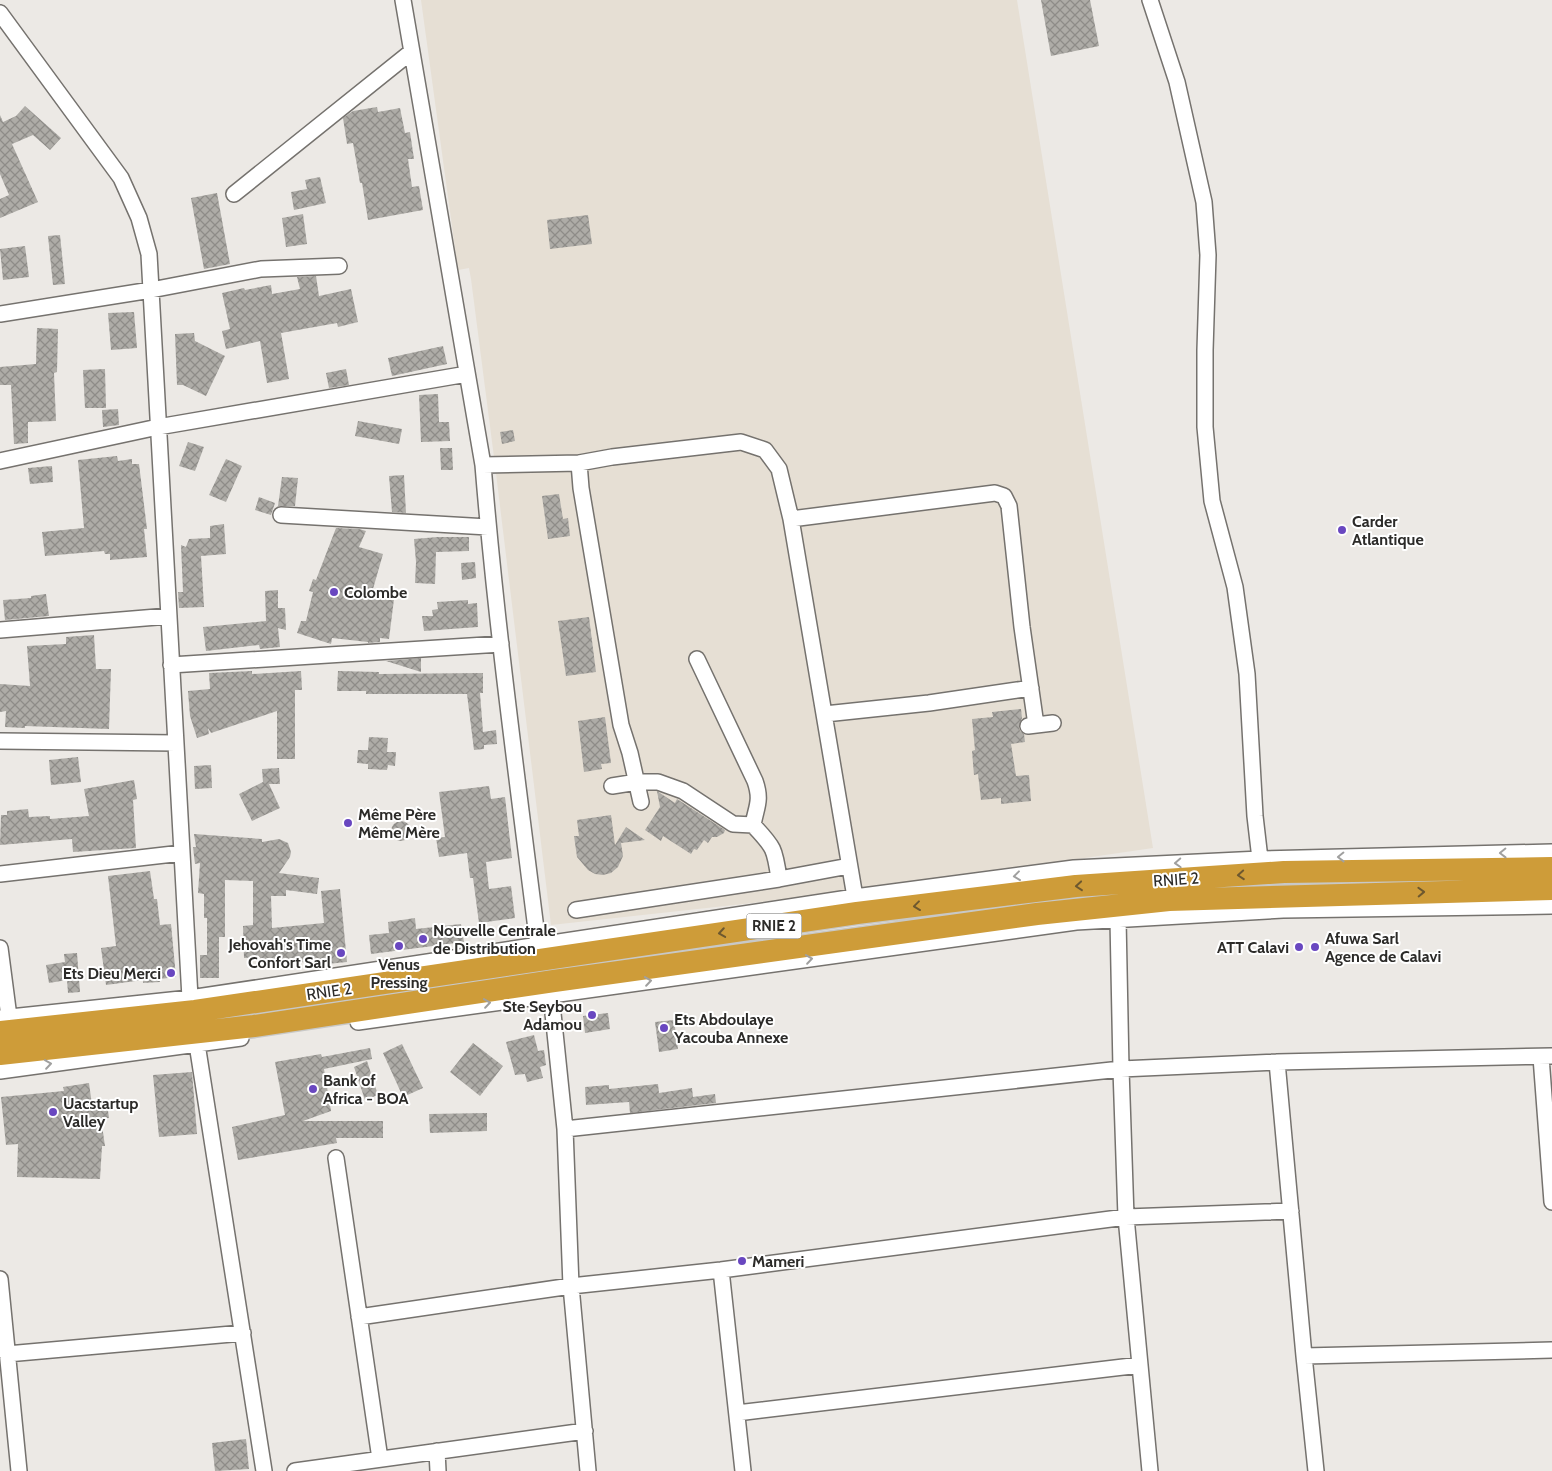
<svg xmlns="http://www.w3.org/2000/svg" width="1552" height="1471" font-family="Cabin,sans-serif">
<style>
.built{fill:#e6dfd4}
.building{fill:url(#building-cross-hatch)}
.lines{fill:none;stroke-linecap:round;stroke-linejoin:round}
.minor-casing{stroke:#75726e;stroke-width:18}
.highway-casing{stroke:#c8c8c7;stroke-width:25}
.minor{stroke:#fff;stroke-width:15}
.highway{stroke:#ce9c39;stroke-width:22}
.oneway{stroke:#a0a09f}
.oneway2{stroke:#6d582f}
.poi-dot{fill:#6947c0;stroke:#fff;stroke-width:2}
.labels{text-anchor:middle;stroke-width:4;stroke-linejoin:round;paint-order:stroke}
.shield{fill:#fff;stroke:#6b6b69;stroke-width:1}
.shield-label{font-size:15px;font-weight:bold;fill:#2c2b29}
.poi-label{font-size:16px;font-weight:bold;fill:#2c2b29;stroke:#fff;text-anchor:start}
.street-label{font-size:16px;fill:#2c2b29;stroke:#fff}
</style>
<defs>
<pattern id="building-cross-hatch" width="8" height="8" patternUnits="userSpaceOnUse" patternTransform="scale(1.25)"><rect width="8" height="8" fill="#aeaca7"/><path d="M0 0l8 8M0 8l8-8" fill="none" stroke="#8e8c88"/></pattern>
</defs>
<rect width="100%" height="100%" fill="#ece9e5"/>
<path class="built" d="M421 0H1017L1153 848 853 892 551 925 495 465 471 279 469 268 458 270Z"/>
<path class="building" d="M1041 0H1090L1099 46 1051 56Z
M25 106 61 138 50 150 33 135 12 144 38 202 0 218V199L9 195 0 174V115L3 122 16 116Z
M377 107 378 112 400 108 405 133 410 132 414 159H408L412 187 419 186 423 210 368 220 362 183H360L353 143 347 144 343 118 353 111Z
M320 177 326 203 294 210 291 192 307 189 305 180Z
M217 193 230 264 204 269 191 198Z
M303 214 307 244 286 247 282 218Z
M588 215 592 244 550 249 547 220Z
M60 235 65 284 53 285 48 236Z
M25 246 29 277 3 280 0 249Z
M316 276 319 296 351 289 358 322 338 327 337 323 281 333 289 379 267 383 260 341 226 349 222 331 230 329 222 293 244 288 245 290 271 285 272 294 300 289 297 277Z
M134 312 137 348 111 350 108 313Z
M37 328 58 329 57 372 54 373 56 421 28 422V443L14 444 11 385H0V367L36 364Z
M194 333 195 341 225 356 206 396 183 385H177L175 334Z
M443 346 447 364 392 376 388 358Z
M105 369 106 408H85L83 370Z
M346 369 349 385 329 388 326 373Z
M438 394 439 422H449L450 441 421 442 419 395Z
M118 409 119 425 103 427 102 410Z
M358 421 402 429 399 444 355 436Z
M513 430 515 441 502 444 500 432Z
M188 442 204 447 195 471 179 466Z
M440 448H452L453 470H441Z
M117 456 118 461 132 459V464H139L147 529H144L147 557 110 560V554H105L104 551 45 556 42 532 84 528 78 460Z
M226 459 242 466 226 502 209 495Z
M52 466 53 482 30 484 28 468Z
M404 475 406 513 392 512 389 476Z
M282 477 298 478 295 506H278Z
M559 494 563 519 568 518 570 536 548 539 542 496Z
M259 497 275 503 271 515 255 510Z
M224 524 226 554 201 556 204 607 179 608 178 592H183L181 545 186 547 189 539 210 538V526Z
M336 528 359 529 366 531 359 547 383 554 371 596 394 599 389 639 380 638V642L368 643V642L332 638 331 644 297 633 301 621H306L313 592 309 591 313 579 316 580Z
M438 537H469V551L436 552 435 584 415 583 416 562 414 539Z
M475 562 476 578 462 580 461 563Z
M278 590V608H285L286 630 278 628 280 647 260 649 259 645 206 651 203 627 266 621 265 591Z
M46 594 49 616 5 620 3 600 31 598V596Z
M468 600V604L477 603 478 627 424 631 422 616H433L432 610 438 609 437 602Z
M589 617 596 672 566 676 558 621Z
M94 635 96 669H111L109 729 25 726V728L5 727 6 711 0 712V684L30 686 27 646 66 644V637Z
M421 658V672L386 661Z
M252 671V674L301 671 302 690H295V759H277V711L211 733 208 728 209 734 197 738 190 716 188 691 210 689 209 673Z
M338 671 379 672V674L483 673V693H480L483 732 496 730 497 744 484 745V749L474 750 467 694H366V691H337Z
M1021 709 1022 718 1019 727 1020 731 1024 734 1025 742 1011 744 1016 776 1029 775 1031 801 1001 804V798L981 800 978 774 974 775 972 751 975 750 972 719 993 717 992 712Z
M605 717 611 763 601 764 602 769 584 772 578 721Z
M369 737 388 738 387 752H396L395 766 388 765 387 770 368 769V764L357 763 358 750H368Z
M78 757 81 782 51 785 49 760Z
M211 765 212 788 195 789 194 766Z
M279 768 280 784H269L280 808 252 821 239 794 263 782 262 769Z
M134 780 137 799 133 800 136 848 73 852 72 839 0 845 1 815H7V811L28 809 29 817 50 816V819L89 816 84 789Z
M489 786 491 799 505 797 512 858 486 862 489 889 511 886 515 918 479 923 473 878H470L467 853 439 857 436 838 445 837 439 792Z
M657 791 675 803 677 799 725 830 724 833 717 837H712L708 843 704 840 697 850 694 849 691 854 663 836 661 841 645 830 660 807Z
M611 815 615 845 626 827 645 840 621 843 623 856 618 867 611 873 603 875 595 874 588 870 577 857 574 836H579L577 820Z
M391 831a10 10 0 1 1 20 0a10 10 0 1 1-20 0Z
M194 834 262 839V842L279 839 288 843 291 852 290 857 279 873 319 878 317 894 286 890V896H271L272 928 324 923 321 891 340 889 347 962 327 964V960L260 966V957L244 958 243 926 253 925V881L225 880V937H219V978H200V955H207V918H204V894L198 893 200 863 195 864 193 847H196Z
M150 871 154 899H157L160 925 171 924 176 977 160 979V982L143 983V980L106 985 101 948 116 946 108 876Z
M415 918 416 929 461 924 464 942 371 954 369 935 389 933 388 922Z
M77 953 80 992 68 993 67 980 49 983 46 965 65 962 64 954Z
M608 1013 610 1029 585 1033 583 1016Z
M674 1020 678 1049 659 1052 655 1022Z
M534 1035 538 1051 544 1050 546 1065 540 1067 543 1078 527 1082 525 1074 515 1075 506 1042Z
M473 1043 503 1066 480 1096 450 1072Z
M402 1044 423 1088 403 1097 383 1053Z
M370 1048 372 1059 324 1069 331 1111 303 1121H383V1138H336L337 1143 238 1160 232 1127 285 1115 275 1062 321 1054 322 1057Z
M367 1061 378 1095 365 1100 354 1067Z
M192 1072 197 1134 159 1137 153 1075Z
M89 1083 92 1105 107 1103 109 1118 101 1119 105 1146H102L100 1179 17 1177 18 1144 6 1145 1 1097 64 1091 63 1087Z
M658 1084 659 1093 692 1088 693 1097 715 1094 716 1103 630 1113 629 1102 586 1105 585 1087 609 1085V1089Z
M487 1113V1131L430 1133 429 1114Z
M246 1439 249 1469 215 1471 212 1443Z"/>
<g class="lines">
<g class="minor-casing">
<path id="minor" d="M403 0 483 465C496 625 518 785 538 945
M1150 0 1177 82 1204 202 1208 255 1205 350V427L1212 501 1235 587 1247 674 1255 816 1260 859
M0 13 121 178 139 218 149 254 190 998
M234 194 411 52
M0 314 151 290 261 269 339 266
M0 461 158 427 467 374
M579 463 581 488 621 725 630 753 641 802
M483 465 579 463 612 457 741 442 765 450 779 469 791 519 855 897
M281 515 488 527
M791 519 995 493 1004 496 1009 506 1022 627 1036 725
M0 630 169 616
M697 659 755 781C762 801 756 807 753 825 774 847 775 849 779 879
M171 665 501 644
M825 714 929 703 1031 688
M1028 726 1053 723
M0 741 176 743
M612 786 637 782H658L683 791 733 824 753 825
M0 874 182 853
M576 910 779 879 849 866
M1118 919 1121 1069 1126 1217 1150 1471
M0 948 9 1017
M551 994 565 1129 571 1286 588 1471
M0 1018 190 998 855 897 1074 868 1260 859 1552 852
M358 1022 1076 922 1283 910 1552 906
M197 1044 264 1471
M1541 1057 1552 1202
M1277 1062 1304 1356 1316 1471
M0 1071 241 1038
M565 1129 1121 1069 1277 1062 1552 1056
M336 1158 380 1459
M721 1270 743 1471
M0 1279 19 1471
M359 1317 571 1286 721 1270 1126 1217 1291 1211
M7 1354 243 1333
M1304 1356 1552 1350
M737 1413 1140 1365
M437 1451 438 1471
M295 1471 585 1431"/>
</g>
<g class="highway-casing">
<path id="highway" d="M0 1032 195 1011 857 913 1076 886 1284 872 1552 868
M0 1054 254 1026 554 981 1037 914 1169 900 1552 889"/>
</g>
<use href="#minor" class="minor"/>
<use href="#highway" class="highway"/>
</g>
<defs><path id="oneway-chevron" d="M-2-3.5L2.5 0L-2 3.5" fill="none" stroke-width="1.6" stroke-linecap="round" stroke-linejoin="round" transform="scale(1.25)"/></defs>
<g class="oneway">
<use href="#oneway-chevron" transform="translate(1503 853) rotate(179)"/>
<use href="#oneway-chevron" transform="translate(1341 857) rotate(179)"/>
<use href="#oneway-chevron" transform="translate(1178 863) rotate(177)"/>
<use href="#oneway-chevron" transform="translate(1017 876) rotate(173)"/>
<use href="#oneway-chevron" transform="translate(809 959) rotate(-8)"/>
<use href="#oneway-chevron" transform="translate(648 981) rotate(-8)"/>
<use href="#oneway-chevron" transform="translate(487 1003) rotate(-8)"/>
<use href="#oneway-chevron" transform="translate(48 1064) rotate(-8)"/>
</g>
<g class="oneway2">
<use href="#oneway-chevron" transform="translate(1241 875) rotate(176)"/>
<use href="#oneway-chevron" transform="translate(1079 886) rotate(175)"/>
<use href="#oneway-chevron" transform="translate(1421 892) rotate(-2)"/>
<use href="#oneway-chevron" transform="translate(917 906) rotate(173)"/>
<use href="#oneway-chevron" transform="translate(722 933) rotate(171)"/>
</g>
<g class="poi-dot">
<circle cx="1342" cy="530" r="5"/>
<circle cx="334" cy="592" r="5"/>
<circle cx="348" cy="823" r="5"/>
<circle cx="423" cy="939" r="5"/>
<circle cx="399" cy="946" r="5"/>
<circle cx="1299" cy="947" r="5"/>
<circle cx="1315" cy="947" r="5"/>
<circle cx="341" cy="953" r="5"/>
<circle cx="171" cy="973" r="5"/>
<circle cx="592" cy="1015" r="5"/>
<circle cx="664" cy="1028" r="5"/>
<circle cx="313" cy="1089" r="5"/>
<circle cx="53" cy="1112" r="5"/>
<circle cx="742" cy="1261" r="5"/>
</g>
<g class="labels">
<rect class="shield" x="746.5" y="913.5" width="55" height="25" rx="4"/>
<g class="shield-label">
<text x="774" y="931">RNIE 2</text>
</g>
<g class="poi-label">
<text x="1352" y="527">Carder<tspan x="1352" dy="18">Atlantique</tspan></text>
<text x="344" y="598">Colombe</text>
<text x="358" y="820">Même Père<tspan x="358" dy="18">Même Mère</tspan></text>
<text x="433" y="936">Nouvelle Centrale<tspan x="433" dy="18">de Distribution</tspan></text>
<text x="1325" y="944">Afuwa Sarl<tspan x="1325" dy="18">Agence de Calavi</tspan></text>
<text x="331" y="950" text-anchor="end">Jehovah's Time<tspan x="331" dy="18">Confort Sarl</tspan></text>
<text x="1289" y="953" text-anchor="end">ATT Calavi</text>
<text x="399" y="970" text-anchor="middle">Venus<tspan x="399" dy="18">Pressing</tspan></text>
<text x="161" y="979" text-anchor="end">Ets Dieu Merci</text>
<text x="582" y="1012" text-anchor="end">Ste Seybou<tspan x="582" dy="18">Adamou</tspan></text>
<text x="674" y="1025">Ets Abdoulaye<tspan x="674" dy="18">Yacouba Annexe</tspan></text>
<text x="323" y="1086">Bank of<tspan x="323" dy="18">Africa - BOA</tspan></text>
<text x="63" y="1109">Uacstartup<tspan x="63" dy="18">Valley</tspan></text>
<text x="752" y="1267">Mameri</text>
</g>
<g class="street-label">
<text transform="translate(1176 879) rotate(-4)" y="6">RNIE 2</text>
<text transform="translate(329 991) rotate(-8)" y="6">RNIE 2</text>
</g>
</g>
</svg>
